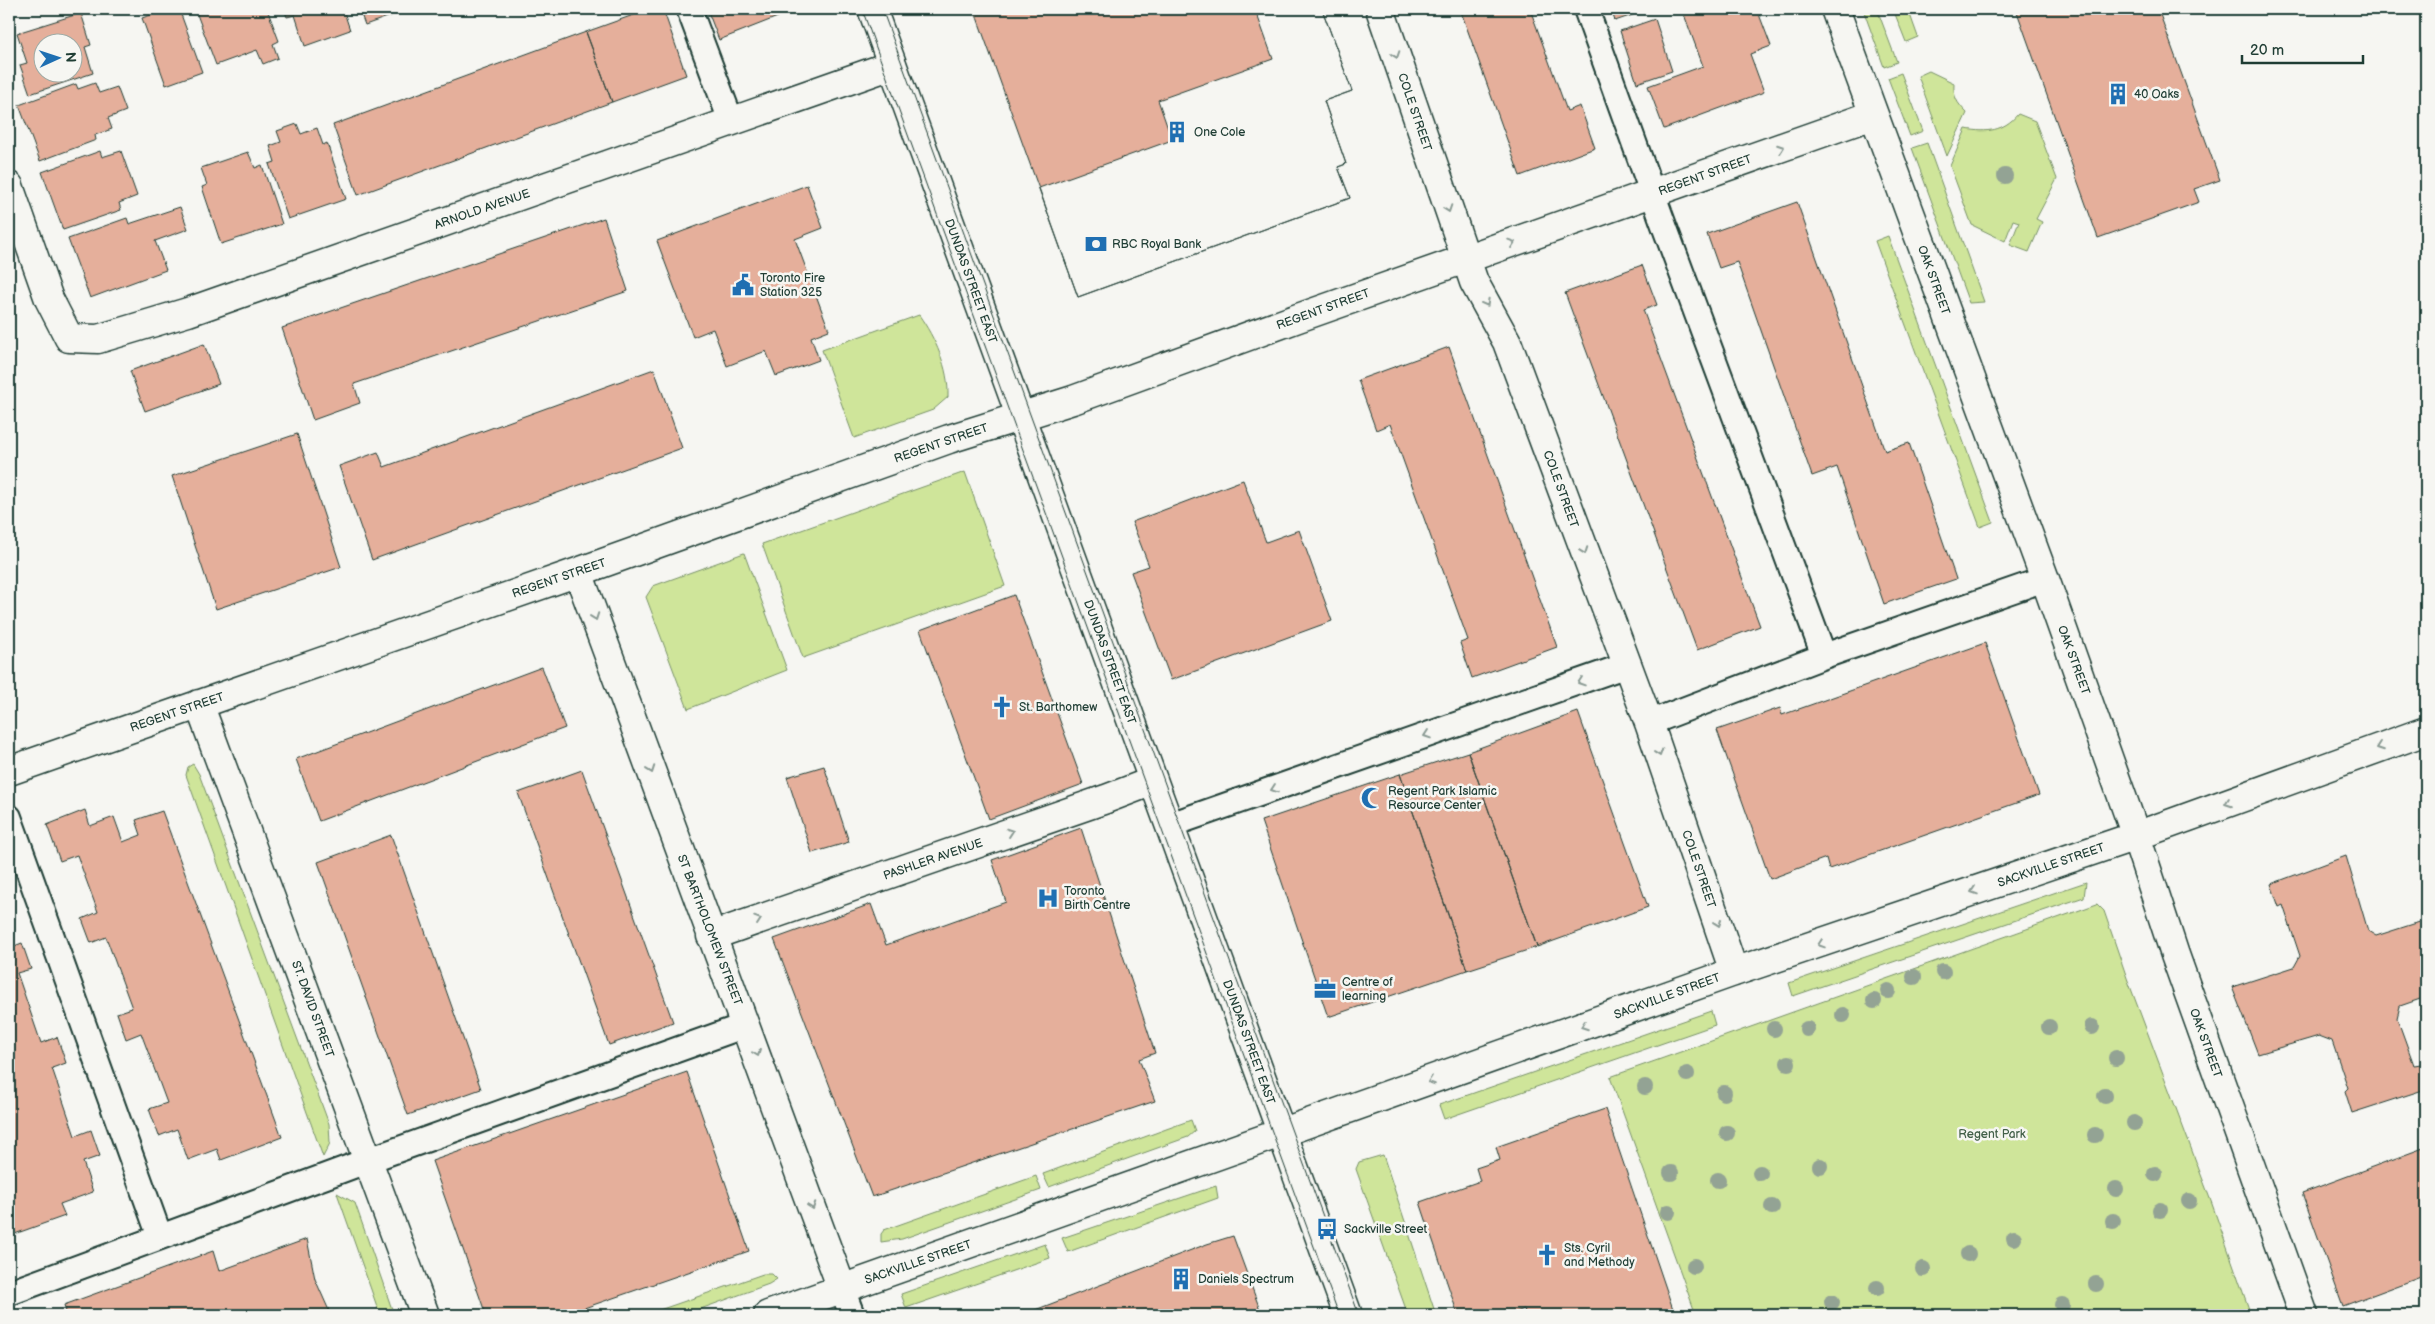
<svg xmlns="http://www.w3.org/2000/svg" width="2435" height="1324" font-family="'Balsamiq Sans',sans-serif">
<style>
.green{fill:#cfe59a;stroke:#779167}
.building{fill:#e5af9b;stroke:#1f3d34;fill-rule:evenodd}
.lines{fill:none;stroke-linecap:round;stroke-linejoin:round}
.lane-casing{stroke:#1f3d34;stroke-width:28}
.street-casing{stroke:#1f3d34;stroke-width:31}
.secondary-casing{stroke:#1f3d34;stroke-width:31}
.lane{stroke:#f6f6f2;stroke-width:24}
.street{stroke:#f6f6f2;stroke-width:28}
.secondary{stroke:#f6f6f2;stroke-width:28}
.tram{stroke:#1f3d34;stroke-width:1}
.tree{fill:#93a394}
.oneway{stroke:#8a9a93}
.labels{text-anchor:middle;stroke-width:5;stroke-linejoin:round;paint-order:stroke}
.poi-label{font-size:12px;fill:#1f3d34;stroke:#f6f6f2;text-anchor:start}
.street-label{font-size:12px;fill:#1f3d34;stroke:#f6f6f2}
.park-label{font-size:12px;fill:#425f48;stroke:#f6f6f2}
</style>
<rect width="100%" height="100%" fill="#f6f6f2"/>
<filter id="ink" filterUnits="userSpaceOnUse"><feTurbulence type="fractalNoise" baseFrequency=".02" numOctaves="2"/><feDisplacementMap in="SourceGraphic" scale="10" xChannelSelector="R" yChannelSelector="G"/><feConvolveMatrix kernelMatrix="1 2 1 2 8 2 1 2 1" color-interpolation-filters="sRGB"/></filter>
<g filter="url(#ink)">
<path class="green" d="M1863 9H1877L1897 62 1884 67Z
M1893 9H1908L1918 37 1906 42Z
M1929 71 1954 83C1953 97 1957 103 1967 113L1947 156 1918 76Z
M1901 73 1923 131 1910 136 1888 78Z
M2018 114 2035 121 2057 179 2036 219 2042 222 2029 252 2010 245 2019 222 2013 220 2005 241 1972 225 1950 166 1966 129C1987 133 2004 131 2018 114Z
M1927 143 1984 302 1969 303 1912 148Z
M1888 236 1993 522 1980 527 1875 241Z
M919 315C935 338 949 368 948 397L933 410 854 438 822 350Z
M965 472 1005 586 803 658 762 544Z
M744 553 787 670 688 709 646 597 653 586Z
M193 764 199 774 329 1124 330 1143 323 1157 186 775 188 767Z
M2086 882 2084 897 1793 996 1789 983Z
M2097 904 2104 911 2127 978 2212 1204 2251 1315H1696L1610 1077Z
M1711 1011 1715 1025 1444 1119 1439 1105Z
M1191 1120 1195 1131 1188 1137 1049 1187 1043 1174Z
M1383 1155 1436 1315H1408L1356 1169 1359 1162Z
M1036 1176 1041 1190 902 1239 881 1242V1234L884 1230Z
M1216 1186 1218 1198 1068 1252 1062 1238Z
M337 1193 355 1203 394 1315H380Z
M1045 1244 1050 1258 906 1308 901 1294Z
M763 1274H772L777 1279 769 1284 684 1315H645Z"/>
<path class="building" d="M168 9H179L202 72 166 85 142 18Z
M195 9H267L279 41 273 44 278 58 263 64 257 50 216 65Z
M284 9H343L350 30 305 46 295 15 287 17Z
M359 9H410L365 25Z
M650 9H663L686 75 612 102 586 32Z
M707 9H798L719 40Z
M974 9H1322L1352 91 1324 101 1346 164 1338 167 1350 198 1078 297Z
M1255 9H1322L1352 91 1324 101 1346 164 1338 167 1350 198 1078 297 1039 188 1172 140 1158 100 1273 59Z
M1460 9H1530L1567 111 1580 106 1595 148 1520 176Z
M1611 9H1650L1615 21Z
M1682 9H1757L1771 46 1750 54 1764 92 1664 129 1648 86 1703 66Z
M2016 9H2158L2220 180 2194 189 2199 202 2098 238Z
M81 13 91 45 85 47 93 73 30 94 20 65 27 63 17 33ZM42 42H72V72H42Z
M1655 19 1672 71 1637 83 1620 31Z
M586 32 612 102 358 195 333 125Z
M95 83 99 93 117 87 126 111 108 118 112 129 95 135 96 140 40 161 19 105 76 84 78 89Z
M297 124 301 134 317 128 323 145 327 143 346 199 288 219 269 164 275 162 270 146 281 142 277 131Z
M100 151 102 157 121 151 137 196 119 203 121 210 63 230 42 172Z
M248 152 255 168 262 165 282 224 221 244 202 187 207 185 201 168Z
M807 185 823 228 795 239 829 330 811 337 819 360 776 376 766 351 727 366 713 329 693 337 657 241Z
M1797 202 1885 451 1909 443 1956 579 1884 604 1837 467 1812 476 1737 262 1719 268 1707 234Z
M180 207 188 229 155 241 166 270 90 298 68 239 127 218 129 224Z
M604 218 628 291 354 384 360 403 313 420 282 328Z
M1642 265 1657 305 1643 310 1760 626 1697 650 1565 293Z
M204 344 219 384 145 411 130 371Z
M1449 347 1557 647 1472 678 1460 643 1468 640 1390 424 1376 430 1358 380Z
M654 369 682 448 372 560 339 466 378 452 384 467Z
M297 434 341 567 216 609 172 476Z
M1243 480 1266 542 1299 530 1332 621 1171 680 1131 572 1149 566 1132 522Z
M1014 595 1083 784 989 819 920 630Z
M1985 643 2039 795 1829 869 1826 858 1770 879 1717 730 1780 708 1782 715Z
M542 667 565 728 319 821 296 759Z
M1578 712 1648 907 1537 947 1468 752Z
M1468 752 1537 947 1467 970 1400 774Z
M824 766 849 842 812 853 787 777Z
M582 770 673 1022 609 1045 518 793Z
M1400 774 1467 970 1328 1017 1261 821Z
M85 810 90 826 114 817 123 842 141 835 136 820 162 811 282 1137 221 1160 217 1149 188 1160 177 1129 159 1136 149 1109 167 1103 141 1033 126 1039 117 1013 132 1008 106 937 91 943 82 919 98 912 77 855 60 861 47 825Z
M1081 828 1155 1053 1139 1059 1155 1101 872 1197 774 939 871 904 886 945 1006 902 992 860Z
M391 835 481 1089 408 1115 318 862Z
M2346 856 2368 931 2376 936 2426 920V997L2400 1006 2397 1018 2414 1065 2421 1064 2426 1089 2352 1113 2345 1091 2348 1088 2332 1041 2319 1036 2258 1054 2232 987 2294 967 2300 956 2283 905 2279 907 2271 884Z
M22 943 31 969 17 973 41 1043 57 1037 66 1063 52 1068 75 1136 91 1130 100 1156 83 1162 93 1192 60 1204 65 1216 9 1236V948Z
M687 1072 749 1251 564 1315H486L432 1161Z
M1605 1109 1675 1315H1526L1524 1309 1508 1315H1458L1420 1202 1480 1181 1476 1168 1500 1160 1496 1147Z
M2426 1147V1275L2343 1306 2302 1193Z
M1233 1236 1262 1315H1022L1207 1244Z
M307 1239 315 1279 331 1315H67L64 1305 213 1251 219 1271Z"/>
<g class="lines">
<g class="lane-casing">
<path id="lane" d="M689 9 731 121
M1586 9 1662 220 1824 656
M1649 723 1824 656 2045 579
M9 817 160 1237
M1170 825 1627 665
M842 1289 852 1315
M9 1293 369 1160 746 1025"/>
</g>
<g class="street-casing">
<path id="street" d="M1380 9 1474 282 1507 342 1649 723 1734 972
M1835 9 2045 579 2136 836 2175 955 2304 1315
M9 186 49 299 69 338 98 339 188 312 892 65
M578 572 842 1289
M199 704 425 1315
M9 771 578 572 949 439 1073 400 1298 318 1873 115
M711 936 1106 799 1153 781
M768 1315 1734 972 2136 836 2426 731"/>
</g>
<g class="secondary-casing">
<path id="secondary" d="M872 9 1348 1315"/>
</g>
<use href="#lane" class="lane"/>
<use href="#street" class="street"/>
<use href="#secondary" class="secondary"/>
<path class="tram" d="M862 9 1339 1315
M882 9 1359 1315"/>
</g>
<g class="tree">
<circle cx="2005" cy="176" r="8"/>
<circle cx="1943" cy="972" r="8"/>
<circle cx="1914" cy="977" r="8"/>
<circle cx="1888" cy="991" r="8"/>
<circle cx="1874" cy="1001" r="8"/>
<circle cx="1843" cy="1015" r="8"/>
<circle cx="2049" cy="1027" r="8"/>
<circle cx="2092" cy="1027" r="8"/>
<circle cx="1774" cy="1029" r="8"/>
<circle cx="1807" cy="1029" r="8"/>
<circle cx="2116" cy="1058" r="8"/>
<circle cx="1788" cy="1063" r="8"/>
<circle cx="1687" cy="1074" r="8"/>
<circle cx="1645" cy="1087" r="8"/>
<circle cx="1724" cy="1093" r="8"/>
<circle cx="2105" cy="1096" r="8"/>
<circle cx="2134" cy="1123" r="8"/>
<circle cx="1727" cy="1133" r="8"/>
<circle cx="2095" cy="1135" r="8"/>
<circle cx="1820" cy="1166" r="8"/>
<circle cx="1671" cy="1173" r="8"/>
<circle cx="1760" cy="1173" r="8"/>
<circle cx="2155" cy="1174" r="8"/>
<circle cx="1718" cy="1180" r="8"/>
<circle cx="2116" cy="1189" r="8"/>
<circle cx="2189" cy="1201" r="8"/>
<circle cx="1772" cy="1207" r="8"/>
<circle cx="2160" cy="1210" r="8"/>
<circle cx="1668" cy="1212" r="8"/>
<circle cx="2113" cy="1221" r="8"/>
<circle cx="2014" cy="1238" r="8"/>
<circle cx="1968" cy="1254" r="8"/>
<circle cx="1694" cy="1266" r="8"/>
<circle cx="1923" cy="1269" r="8"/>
<circle cx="2096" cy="1284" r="8"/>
<circle cx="1877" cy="1288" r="8"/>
<circle cx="1832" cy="1302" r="8"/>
<circle cx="2062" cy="1305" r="8"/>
</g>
<defs><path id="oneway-chevron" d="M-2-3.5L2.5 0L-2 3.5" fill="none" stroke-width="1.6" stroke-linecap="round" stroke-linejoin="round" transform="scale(1.25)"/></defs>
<g class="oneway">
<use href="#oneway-chevron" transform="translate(1396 55) rotate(71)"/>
<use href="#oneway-chevron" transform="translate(1781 148) rotate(-20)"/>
<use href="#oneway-chevron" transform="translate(1448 209) rotate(71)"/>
<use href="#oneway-chevron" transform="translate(1512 243) rotate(-19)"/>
<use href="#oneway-chevron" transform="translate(1486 303) rotate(61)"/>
<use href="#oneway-chevron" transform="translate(1584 551) rotate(70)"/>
<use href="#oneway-chevron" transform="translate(595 617) rotate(70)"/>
<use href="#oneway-chevron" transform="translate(1581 682) rotate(161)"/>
<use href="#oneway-chevron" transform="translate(1427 735) rotate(161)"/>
<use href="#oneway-chevron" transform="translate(2380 747) rotate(160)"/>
<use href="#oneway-chevron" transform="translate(1659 753) rotate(71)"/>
<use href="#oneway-chevron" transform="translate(651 770) rotate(70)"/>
<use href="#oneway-chevron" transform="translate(1274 789) rotate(161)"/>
<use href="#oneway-chevron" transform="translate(2228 803) rotate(160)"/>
<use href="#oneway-chevron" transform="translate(1010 832) rotate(-19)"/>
<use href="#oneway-chevron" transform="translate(1974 891) rotate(161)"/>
<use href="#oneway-chevron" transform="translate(758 920) rotate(-19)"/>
<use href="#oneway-chevron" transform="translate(1718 923) rotate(70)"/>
<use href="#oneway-chevron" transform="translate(1821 944) rotate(161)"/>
<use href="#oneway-chevron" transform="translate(1584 1026) rotate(160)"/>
<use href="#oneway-chevron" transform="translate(757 1053) rotate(69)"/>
<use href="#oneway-chevron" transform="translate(1431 1081) rotate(160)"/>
<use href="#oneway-chevron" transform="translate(812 1206) rotate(70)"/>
</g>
</g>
<defs>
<g id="building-bare" transform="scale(1.725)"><path d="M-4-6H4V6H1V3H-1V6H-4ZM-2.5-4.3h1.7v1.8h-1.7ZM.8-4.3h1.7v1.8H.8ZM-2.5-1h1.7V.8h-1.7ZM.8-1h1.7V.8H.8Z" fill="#1f6fb2" stroke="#f6f6f2" stroke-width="2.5" paint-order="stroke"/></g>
<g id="bank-bare" transform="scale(1.725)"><path d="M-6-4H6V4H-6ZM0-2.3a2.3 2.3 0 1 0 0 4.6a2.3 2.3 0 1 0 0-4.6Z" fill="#1f6fb2" stroke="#f6f6f2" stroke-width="2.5" paint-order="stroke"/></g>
<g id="civic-bare" transform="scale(1.725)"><path d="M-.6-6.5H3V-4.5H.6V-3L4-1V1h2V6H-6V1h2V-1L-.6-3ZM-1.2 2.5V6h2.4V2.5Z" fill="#1f6fb2" stroke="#f6f6f2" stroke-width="2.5" paint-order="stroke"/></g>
<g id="church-bare" transform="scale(1.725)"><path d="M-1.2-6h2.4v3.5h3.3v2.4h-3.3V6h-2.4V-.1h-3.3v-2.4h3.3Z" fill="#1f6fb2" stroke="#f6f6f2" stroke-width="2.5" paint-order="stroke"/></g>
<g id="mosque-bare" transform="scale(1.725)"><path d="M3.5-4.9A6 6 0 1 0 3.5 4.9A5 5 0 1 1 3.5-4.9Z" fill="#1f6fb2" stroke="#f6f6f2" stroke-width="2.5" paint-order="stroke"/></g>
<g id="hospital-bare" transform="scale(1.725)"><path d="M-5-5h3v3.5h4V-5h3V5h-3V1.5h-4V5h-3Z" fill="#1f6fb2" stroke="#f6f6f2" stroke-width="2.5" paint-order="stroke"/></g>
<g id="office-bare" transform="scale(1.725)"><path d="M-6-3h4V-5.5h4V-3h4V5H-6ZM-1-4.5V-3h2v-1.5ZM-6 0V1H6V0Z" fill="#1f6fb2" stroke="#f6f6f2" stroke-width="2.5" paint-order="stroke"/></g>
<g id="bus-bare" transform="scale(1.725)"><path d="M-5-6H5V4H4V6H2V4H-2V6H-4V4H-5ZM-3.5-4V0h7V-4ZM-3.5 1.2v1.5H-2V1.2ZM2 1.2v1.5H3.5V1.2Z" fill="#1f6fb2" stroke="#f6f6f2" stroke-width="2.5" paint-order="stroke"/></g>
</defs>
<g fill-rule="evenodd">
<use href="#building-bare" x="2118" y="94"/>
<use href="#building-bare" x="1177" y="132"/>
<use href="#bank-bare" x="1096" y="244"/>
<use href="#civic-bare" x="743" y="285"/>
<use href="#church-bare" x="1002" y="707"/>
<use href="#mosque-bare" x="1372" y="798"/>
<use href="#hospital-bare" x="1048" y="898"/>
<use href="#office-bare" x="1325" y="989"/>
<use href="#bus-bare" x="1327" y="1229"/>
<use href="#church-bare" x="1547" y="1255"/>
<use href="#building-bare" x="1181" y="1279"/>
</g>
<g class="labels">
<g class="poi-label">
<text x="2134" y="98">40 Oaks</text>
<text x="1194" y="136">One Cole</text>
<text x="1112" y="248">RBC Royal Bank</text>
<text x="760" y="282">Toronto Fire<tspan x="760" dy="14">Station 325</tspan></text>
<text x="1019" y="711">St. Barthomew</text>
<text x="1388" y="795">Regent Park Islamic<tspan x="1388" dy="14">Resource Center</tspan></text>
<text x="1064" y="895">Toronto<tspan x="1064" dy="14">Birth Centre</tspan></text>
<text x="1342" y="986">Centre of<tspan x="1342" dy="14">learning</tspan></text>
<text x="1344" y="1233">Sackville Street</text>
<text x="1564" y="1252">Sts. Cyril<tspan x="1564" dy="14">and Methody</tspan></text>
<text x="1198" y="1283">Daniels Spectrum</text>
</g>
<g class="street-label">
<text transform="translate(1415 112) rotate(71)" y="4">COLE STREET</text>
<text transform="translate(1705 175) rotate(-20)" y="4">REGENT STREET</text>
<text transform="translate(482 209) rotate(-19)" y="4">ARNOLD AVENUE</text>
<text transform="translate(1934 280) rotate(70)" y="4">OAK STREET</text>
<text transform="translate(971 281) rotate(70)" y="4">DUNDAS STREET EAST</text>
<text transform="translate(1323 309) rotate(-20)" y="4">REGENT STREET</text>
<text transform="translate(941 443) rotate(-19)" y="4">REGENT STREET</text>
<text transform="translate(1561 489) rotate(70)" y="4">COLE STREET</text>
<text transform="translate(559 578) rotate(-19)" y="4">REGENT STREET</text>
<text transform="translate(2074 660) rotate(70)" y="4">OAK STREET</text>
<text transform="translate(1110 662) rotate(70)" y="4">DUNDAS STREET EAST</text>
<text transform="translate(177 712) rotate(-19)" y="4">REGENT STREET</text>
<text transform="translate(933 859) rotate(-19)" y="4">PASHLER AVENUE</text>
<text transform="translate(2051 865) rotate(-19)" y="4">SACKVILLE STREET</text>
<text transform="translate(1699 869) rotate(71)" y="4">COLE STREET</text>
<text transform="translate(710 930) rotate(69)" y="4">ST BARTHOLOMEW STREET</text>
<text transform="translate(1667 996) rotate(-20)" y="4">SACKVILLE STREET</text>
<text transform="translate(313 1009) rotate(70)" y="4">ST. DAVID STREET</text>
<text transform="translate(1249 1042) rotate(70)" y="4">DUNDAS STREET EAST</text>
<text transform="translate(2206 1043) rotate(70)" y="4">OAK STREET</text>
<text transform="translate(918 1262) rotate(-19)" y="4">SACKVILLE STREET</text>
</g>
<g class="park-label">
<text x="1992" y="1138">Regent Park</text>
</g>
</g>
<rect width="2435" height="1324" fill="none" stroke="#f6f6f2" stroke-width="30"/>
<rect x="15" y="15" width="2405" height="1294" fill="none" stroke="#1f3d34" stroke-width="2" filter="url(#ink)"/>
<g transform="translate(58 58) rotate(87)"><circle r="24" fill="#f6f6f2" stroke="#a0aca6"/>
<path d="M0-4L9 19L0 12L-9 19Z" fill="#1f6fb2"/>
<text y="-8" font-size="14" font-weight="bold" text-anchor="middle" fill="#1f3d34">N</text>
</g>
<path d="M2242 55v8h121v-8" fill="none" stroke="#1f3d34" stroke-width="2.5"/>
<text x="2250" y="55" font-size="15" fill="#1f3d34" stroke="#f6f6f2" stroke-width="4" paint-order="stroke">20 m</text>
</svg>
